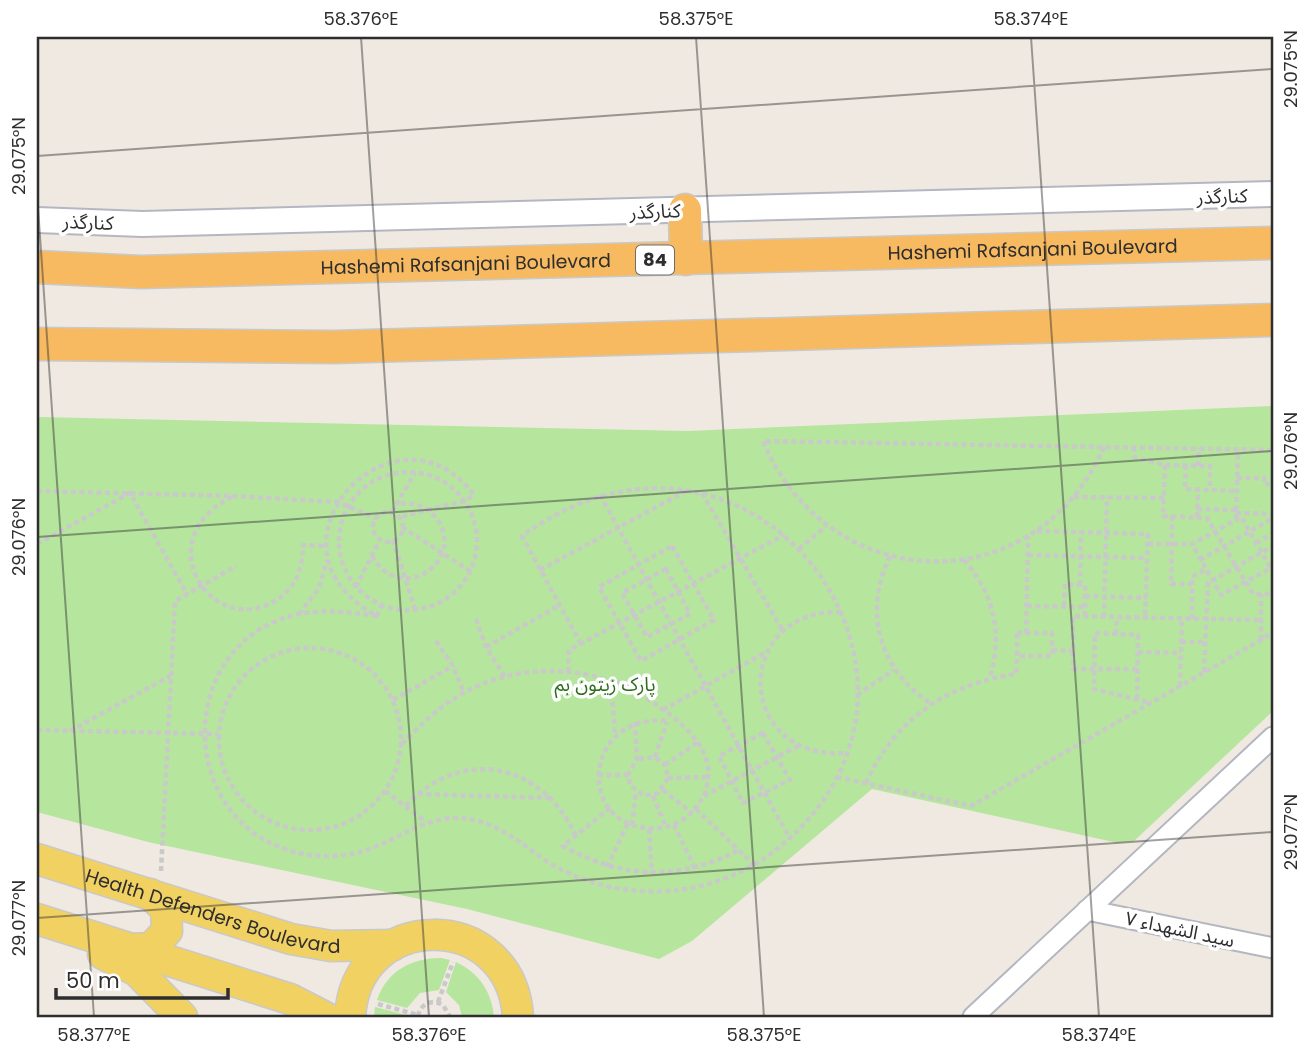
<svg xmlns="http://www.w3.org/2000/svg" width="1310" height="1054" font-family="Poppins,'Noto Sans Arabic',sans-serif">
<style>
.green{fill:#b6e59e}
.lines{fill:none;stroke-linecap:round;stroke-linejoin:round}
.minor-casing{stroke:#b4b7c1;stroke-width:23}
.tertiary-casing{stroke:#b4b7c1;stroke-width:28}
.primary-casing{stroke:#c9c9c9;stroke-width:33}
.trunk-casing{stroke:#c9c9c9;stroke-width:35}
.path{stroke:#c9c9c9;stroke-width:4.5;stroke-dasharray:5 3.5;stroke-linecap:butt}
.minor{stroke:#fff;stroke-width:19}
.tertiary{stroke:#fff;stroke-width:24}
.primary{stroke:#f2d163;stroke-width:30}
.trunk{stroke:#f8ba60;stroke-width:32}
.ticks{fill:none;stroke:#2e2e2e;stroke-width:2;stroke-opacity:0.45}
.labels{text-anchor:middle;stroke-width:7;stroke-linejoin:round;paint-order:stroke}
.shield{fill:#fff;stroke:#6d6d6d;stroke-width:2}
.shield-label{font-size:18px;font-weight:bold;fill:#2e2e2e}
.street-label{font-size:19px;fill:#2e2e2e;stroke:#fff}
.park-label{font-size:19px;fill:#2c6e1b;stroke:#fff}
.neatline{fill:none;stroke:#2e2e2e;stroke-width:2.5}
.ticks-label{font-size:18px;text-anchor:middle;fill:#2e2e2e}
</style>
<rect width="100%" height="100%" fill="#efe9e1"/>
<path class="green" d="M1273 406V711L1134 841 1118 843 872 789 692 941 659 959 467 909 148 842 37 812V417L688 431Z
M441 958 450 960 439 990 420 993 407 1008 377 1000C387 971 411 958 441 958Z
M456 962C479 973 492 992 494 1017H462L459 1005 446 992Z
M375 1007 406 1015V1017H374Z"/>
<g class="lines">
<g class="minor-casing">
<path id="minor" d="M1087 910 1273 948
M973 1017 1273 737"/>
</g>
<g class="tertiary-casing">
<path id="tertiary" d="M37 220 142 224 1273 194"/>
</g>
<g class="primary-casing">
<g id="primary">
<path id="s1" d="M37 859 291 939 331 946 393 945"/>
<path d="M37 919 290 999 325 1017"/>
<path d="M129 949 151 948 167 931 166 909 150 894"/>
<path d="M103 954 137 971 182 1017"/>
<path d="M350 1017C356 908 511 907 518 1017"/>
</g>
</g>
<g class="trunk-casing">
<g id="trunk">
<path d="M685 210 686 259"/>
<path id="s2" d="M37 267 141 272 1273 243"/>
<path d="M37 344 333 347 1273 320"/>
</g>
</g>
<path class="path" d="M1104 447C1035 604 828 597 763 441L1273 450
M1134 447V457L1165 465 1210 466V490
M1165 465 1163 516 1207 518 1253 594H1273
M1186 465 1185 489 1236 491
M1198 466 1199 448
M339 541a69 69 0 1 1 138 0a69 69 0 1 1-138 0Z
M1237 478H1264V484H1273
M37 491 233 496 337 502 376 518
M702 493 783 631
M600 495 790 839
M232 497C149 537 207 635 271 603 295 591 303 570 303 545L326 546
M1074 497 1164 498
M1197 509 1236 510
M392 512 415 473
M373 527a15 15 0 1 1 30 0a15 15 0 1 1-30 0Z
M1236 513 1273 514
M1172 516 1171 584H1192
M1197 517 1198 489
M1236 519 1238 449
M402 527 470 571
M1037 531 1148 534 1145 618
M393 540 415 609
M1256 543 1273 533
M37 544 130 493 187 594
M1148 544H1192
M672 546 714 620 641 661 599 587Z
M799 549 826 526
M1028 555 1147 558
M372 556C401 607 468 560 436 518 426 505 412 502 396 504
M890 556C863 612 879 669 930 703
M964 560C994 594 1003 633 990 677
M1200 560 1273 518
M1270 567 1241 517 1192 544 1221 595 1273 567
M666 569 690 614 647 637 622 593Z
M540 570 686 491
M1080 585 1081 532
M356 587 380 539
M1085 596 1146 598
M382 604 377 616C248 546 396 390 474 495L465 501 399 517
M1027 606 1085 607
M1064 606 1065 584 1085 585V617
M841 612C732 609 734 761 846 753
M299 614 319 588 327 561
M377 616C342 611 310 607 276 621 186 659 181 790 263 839 298 859 340 862 377 846 404 835 426 818 457 818 495 819 518 842 548 862 572 877 601 887 629 890 683 897 742 880 783 844 980 677 751 370 522 536L581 644
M1104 617 1107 497
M476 619 486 647 505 677
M1192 619V577L1206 569
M1017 633H1052V656H1017Z
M1026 633 1028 536
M1116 634 1117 617
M1261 640V594
M436 641 453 666 464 693
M1181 642H1206
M486 647 560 605
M219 739a91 91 0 1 1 182 0a91 91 0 1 1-182 0Z
M1052 650 1073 651
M1138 652 1181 653
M1137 669H1073V616L1261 620
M568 672 569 650 784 535
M1204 672 1208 583 1273 546
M601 679 613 705 615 734
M1180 686 1182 619
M857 695 894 670
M1137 699 1138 635 1095 633 1094 689 1151 703
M393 700 453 666
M663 710 766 652
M635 722 637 759 628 775 630 785 644 796 658 793 668 778 665 765 655 757 637 759
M37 730 218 734
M70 731 170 676
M763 733 790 780 743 803 719 756Z
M402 744C417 729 431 714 449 702 509 660 594 661 654 703 671 715 693 731 703 751 722 789 688 833 647 828 574 821 586 712 668 721
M655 757 667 722
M665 765 698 742
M598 775H628
M837 777 971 806 1273 633
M668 778 708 777
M866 783C895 719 947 684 1016 674L1017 656
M663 790 692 813
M385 791 426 822
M418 794 551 798
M653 796 666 827
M704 796 798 746
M406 806C462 745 542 763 576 836
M610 808 563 846C622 879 679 881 739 850
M696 809 754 865
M632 825 636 792
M674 825 695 868
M649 829 652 874
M607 867 628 823
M161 871 175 601 236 566
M438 1002 453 962
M378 1004 418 1015
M418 1016C421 1003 432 999 443 1005L450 1017"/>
<use href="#minor" class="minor"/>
<use href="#tertiary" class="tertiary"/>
<use href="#primary" class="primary"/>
<use href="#trunk" class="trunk"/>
</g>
<path class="ticks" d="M361 37 429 1017M696 37 764 1017M1031 37 1099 1017M37 156 1273 69M37 193 94 1017M37 537 1273 451M37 918 1273 832"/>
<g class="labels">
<rect class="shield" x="636" y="245.5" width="38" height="29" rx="5"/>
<g class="shield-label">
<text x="655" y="266">84</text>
</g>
<g class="street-label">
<text transform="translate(1222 196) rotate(-2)" y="7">کنارگذر</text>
<text transform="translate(655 211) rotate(-2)" y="7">کنارگذر</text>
<text transform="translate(88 222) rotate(2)" y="7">کنارگذر</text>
<text dy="7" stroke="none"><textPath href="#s2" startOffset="996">Hashemi Rafsanjani Boulevard</textPath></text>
<text dy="7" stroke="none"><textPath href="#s2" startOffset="429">Hashemi Rafsanjani Boulevard</textPath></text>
<text dy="7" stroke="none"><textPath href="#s1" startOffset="184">Health Defenders Boulevard</textPath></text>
<text transform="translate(1180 929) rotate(12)" y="7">سید الشهداء ۷</text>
</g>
<g class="park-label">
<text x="605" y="691">پارک زیتون بم</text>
</g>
</g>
<rect width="1310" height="1054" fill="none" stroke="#ffffff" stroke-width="77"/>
<path d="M56 988v10h172v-10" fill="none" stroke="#2e2e2e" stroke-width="3.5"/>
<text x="66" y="988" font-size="21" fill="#2e2e2e" stroke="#ffffff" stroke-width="5" paint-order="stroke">50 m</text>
<rect x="38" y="38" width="1234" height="978" class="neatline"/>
<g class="ticks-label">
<text x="361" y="25">58.376°E</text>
<text x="696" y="25">58.375°E</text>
<text x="1031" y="25">58.374°E</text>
<text transform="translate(1291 69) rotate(-90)" y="6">29.075°N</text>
<text transform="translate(19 156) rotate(-90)" y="6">29.075°N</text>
<text transform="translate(1291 451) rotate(-90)" y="6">29.076°N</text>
<text transform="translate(19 537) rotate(-90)" y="6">29.076°N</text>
<text transform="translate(1291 832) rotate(-90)" y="6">29.077°N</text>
<text transform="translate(19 918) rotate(-90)" y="6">29.077°N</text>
<text x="94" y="1041">58.377°E</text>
<text x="429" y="1041">58.376°E</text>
<text x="764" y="1041">58.375°E</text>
<text x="1099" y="1041">58.374°E</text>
</g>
</svg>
